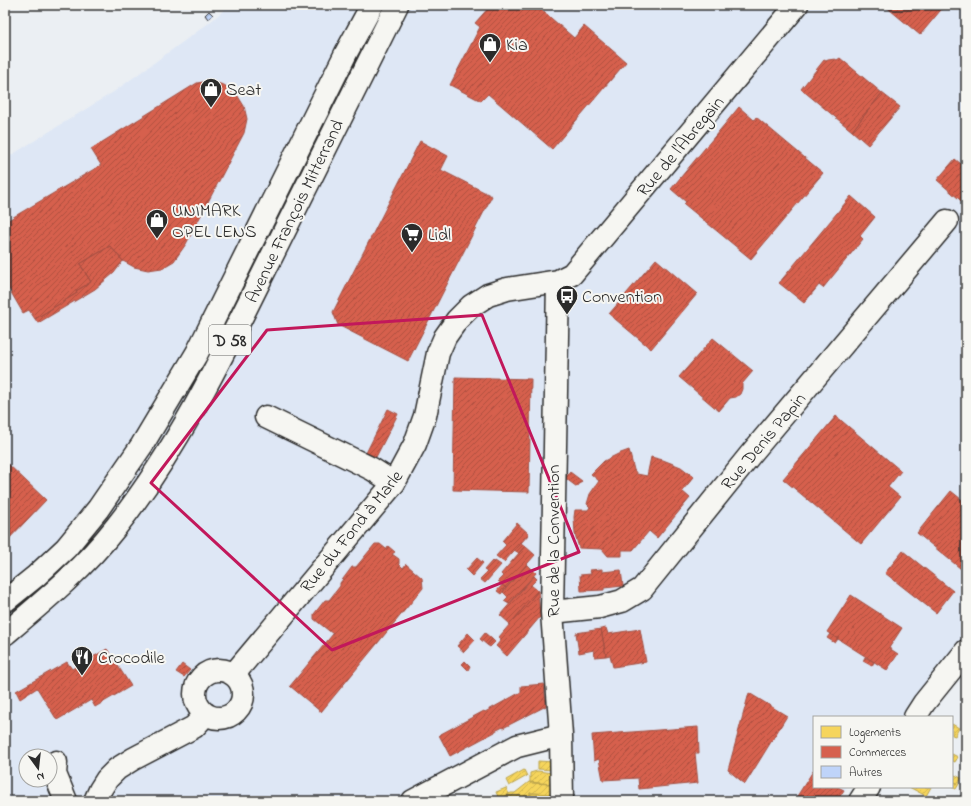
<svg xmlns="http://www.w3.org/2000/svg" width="971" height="806" font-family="'Indie Flower',sans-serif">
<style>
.built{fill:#dee7f5;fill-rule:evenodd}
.homes{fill:url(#homes-hatch);stroke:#b9a24d}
.shops{fill:url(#shops-hatch);stroke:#a35043}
.building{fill:url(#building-hatch);stroke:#2b2b2b}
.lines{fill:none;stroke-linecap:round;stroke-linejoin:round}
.minor-casing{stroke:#2b2b2b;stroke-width:25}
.major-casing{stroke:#2b2b2b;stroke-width:25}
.minor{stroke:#f6f6f2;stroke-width:22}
.major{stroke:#f6f6f2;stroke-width:22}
.marked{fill:none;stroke:#c2185b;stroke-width:3;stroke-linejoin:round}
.labels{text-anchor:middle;stroke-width:4;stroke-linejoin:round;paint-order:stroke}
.shield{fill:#f6f6f2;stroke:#686867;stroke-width:1}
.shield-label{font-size:17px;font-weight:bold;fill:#2b2b2b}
.poi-label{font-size:18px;fill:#2b2b2b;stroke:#f6f6f2;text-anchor:start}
.street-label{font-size:18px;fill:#2b2b2b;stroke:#f6f6f2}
</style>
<defs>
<pattern id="homes-hatch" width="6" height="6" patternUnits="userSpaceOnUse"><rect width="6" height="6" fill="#f6d55c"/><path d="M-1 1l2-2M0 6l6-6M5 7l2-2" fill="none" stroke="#d3b750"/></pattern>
<pattern id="shops-hatch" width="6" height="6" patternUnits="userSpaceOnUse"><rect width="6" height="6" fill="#d6604d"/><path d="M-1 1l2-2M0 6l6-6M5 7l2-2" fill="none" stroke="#ae4f40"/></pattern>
<pattern id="building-hatch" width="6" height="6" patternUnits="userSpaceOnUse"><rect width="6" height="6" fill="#bfd4f9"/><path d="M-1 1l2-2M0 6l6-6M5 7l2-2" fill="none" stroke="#a4b6d6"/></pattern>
</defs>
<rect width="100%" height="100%" fill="#ebeff3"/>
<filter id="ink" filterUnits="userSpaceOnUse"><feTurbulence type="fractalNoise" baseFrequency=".025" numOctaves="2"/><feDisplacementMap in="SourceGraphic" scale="8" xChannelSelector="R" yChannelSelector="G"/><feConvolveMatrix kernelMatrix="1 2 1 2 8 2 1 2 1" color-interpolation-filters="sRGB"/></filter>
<g filter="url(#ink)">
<path class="built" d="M230 5H966V639L902 717H814V787H847L838 801H558L552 746 418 801H5V159L115 91 209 23ZM26 756H50V780H26Z"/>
<path class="homes" d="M952 724 959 728 955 736 952 735Z
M952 754 958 757 955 762 952 761Z
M538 761 554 762 553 770 538 769Z
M524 770 527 776 509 786 506 780Z
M537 771 553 773 552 784 530 783V773Z
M955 775 961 778 959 784 952 781Z
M952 781 959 784 956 789 952 787Z
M529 782 552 784V794L530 793V795L527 797 526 796 518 801H498V799L511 793H515Z
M909 787H931L926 796Z
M506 788 509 794 499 799 496 792Z
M530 793 552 794 551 801H518L526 796 527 797 530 795Z"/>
<path class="shops" d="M491 5H536L574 38 584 26 626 62 552 149 488 94 481 101 450 85 480 27 475 23Z
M884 5H945L920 35Z
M840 58 882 93 852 131 801 89 824 60 826 61 828 60 835 59 837 60Z
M209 81 224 85 236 93 244 106 247 119 244 133 186 244 174 261 162 268 148 270 134 267 123 261 110 246 80 264 91 282 76 291 77 293 35 319 29 310 23 313 5 282V222L101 165 91 149 197 83Z
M882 93 900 107 868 145 852 131Z
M739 107 754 120 756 117 823 173 751 259 684 204 686 202 671 189Z
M420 141 448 156 441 170 492 196 408 361 338 325 333 312Z
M955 159 966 168V205L937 180Z
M851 196 875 217 860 236 863 239 823 288 819 285 804 303 779 283Z
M110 246 123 261 114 273 95 289 38 323 35 319 77 293 76 291 91 282 80 264Z
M656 259 697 294 651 349 609 314Z
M713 338 753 371 742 384V389L740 394 736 397 730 398 719 411 679 377Z
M455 377 531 379 529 492 453 490Z
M388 409 398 414 376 457 366 453Z
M836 416 901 471 888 487 900 497 861 544 783 479Z
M629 450 634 470 637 474 647 476 651 457 663 460 681 467 694 477 682 491 690 498 657 538 649 531 633 550H622V556H608L602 549 579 548 575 534 574 517 575 510H588L590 507 587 504 590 494 599 481 591 474 604 461 618 454Z
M7 463 46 500 5 543V465Z
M570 472 582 481 577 487 565 478Z
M951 491 966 503V573L917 533Z
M517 523 529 534 504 562 496 556 506 545 502 541Z
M521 543 525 546 519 553 514 550Z
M375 544H380L386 549 388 546 395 552 392 554 399 559V564L403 568 406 564 422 578 423 588 321 712 290 686 333 634 314 619V614L325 600H329L340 586V583L352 567H356Z
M525 546 535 555 506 588 498 581 503 576 501 574Z
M903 551 953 591 936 613 885 573Z
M477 558 483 563 472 576 466 570Z
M492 561 494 563 495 561 501 565 485 583 480 579 487 572 484 570Z
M527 564 536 573 509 604 504 601 508 597 503 592Z
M602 569V572L621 570 623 586 604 588V590L581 591 580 575 591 574 590 570Z
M534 576 537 579 531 585 538 591 510 624 500 615Z
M502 585 506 588 501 594 497 591Z
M538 591 540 617 507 656 496 646 501 640 499 637Z
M851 595 902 628 889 648 898 654 887 670 827 632Z
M606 628 608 634 640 629 646 662 613 667 610 655 606 656 601 629Z
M601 629 606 656 595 657 594 650 579 653 576 633Z
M468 633 475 640 464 652 457 646Z
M485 633 492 639 487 645 480 639Z
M830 634 838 639 835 643 827 638Z
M492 639 495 642 490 647 487 645Z
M107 649 131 686 95 707 91 700 57 720 37 688 20 699 16 691 67 662 72 669Z
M865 657 874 662 872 666 863 661Z
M465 661 470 666 468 670 462 664Z
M182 664 190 670 184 677 176 672Z
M544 684 546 706 503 728V727L495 731V732L450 756 439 735 484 711 485 712 521 692V686Z
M749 693 787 716 745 784 728 770Z
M698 727 699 753H695L698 783 639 789 638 778 603 780 599 759 594 761 592 735Z
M813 771 814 787H838L844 790 837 801H794Z"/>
<path class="building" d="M209 11 213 15 208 19 205 15Z"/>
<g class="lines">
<g class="minor-casing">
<path id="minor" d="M558 281 552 612 561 735 562 801
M266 417 372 469 394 483
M552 612 600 607 622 601 642 589 750 455 947 221
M195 694a24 24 0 1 1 48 0a24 24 0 1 1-48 0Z
M234 674 394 483 415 444 425 416 438 353 445 337 457 320 471 306 488 295 507 289 558 281 572 274 797 5
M915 717 924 703 966 651
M56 762 55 774 66 801
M95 801 100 790 107 779 117 769 133 759 194 727 206 714
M413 801 517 746 561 735
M860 801 869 787"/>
</g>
<g class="major-casing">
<path id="major" d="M5 601 36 576 66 548 98 509 142 445 197 353 346 53 372 5
M5 634C44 601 84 568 116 527 176 451 220 361 263 274 308 184 352 94 397 5"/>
</g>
<use href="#minor" class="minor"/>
<use href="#major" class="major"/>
</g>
</g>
<path class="marked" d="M482 315 579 552 332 650 151 483 267 330Z"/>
<defs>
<g id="shop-pin" transform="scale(1.15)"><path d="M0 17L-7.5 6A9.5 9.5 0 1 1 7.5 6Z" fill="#2b2b2b" stroke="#f6f6f2"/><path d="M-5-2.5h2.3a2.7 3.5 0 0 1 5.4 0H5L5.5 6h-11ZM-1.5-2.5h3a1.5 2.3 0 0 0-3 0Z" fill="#fff"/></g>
<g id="supermarket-pin" transform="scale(1.15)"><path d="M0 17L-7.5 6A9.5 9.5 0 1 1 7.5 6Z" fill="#2b2b2b" stroke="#f6f6f2"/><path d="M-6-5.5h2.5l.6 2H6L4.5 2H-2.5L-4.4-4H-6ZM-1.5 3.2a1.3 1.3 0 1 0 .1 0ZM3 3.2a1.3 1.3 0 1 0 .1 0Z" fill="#fff"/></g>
<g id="bus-pin" transform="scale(1.15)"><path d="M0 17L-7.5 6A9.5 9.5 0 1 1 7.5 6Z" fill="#2b2b2b" stroke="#f6f6f2"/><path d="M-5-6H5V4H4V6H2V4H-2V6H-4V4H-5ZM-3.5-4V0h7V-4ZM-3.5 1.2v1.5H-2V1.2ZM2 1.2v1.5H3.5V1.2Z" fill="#fff"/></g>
<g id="restaurant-pin" transform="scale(1.15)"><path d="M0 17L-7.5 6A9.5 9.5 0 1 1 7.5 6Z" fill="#2b2b2b" stroke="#f6f6f2"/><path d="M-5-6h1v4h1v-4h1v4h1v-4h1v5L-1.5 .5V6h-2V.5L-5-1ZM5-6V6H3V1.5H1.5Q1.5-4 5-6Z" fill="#fff"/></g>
</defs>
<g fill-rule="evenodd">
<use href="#shop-pin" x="490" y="44"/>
<use href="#shop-pin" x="211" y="89"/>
<use href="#shop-pin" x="157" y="220"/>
<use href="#supermarket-pin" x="412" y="234"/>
<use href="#bus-pin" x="567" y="296"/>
<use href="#restaurant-pin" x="82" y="657"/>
</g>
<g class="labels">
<rect class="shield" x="209" y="325" width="42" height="30" rx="3"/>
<g class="shield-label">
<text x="230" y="346">D 58</text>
</g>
<g class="poi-label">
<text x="506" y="50">Kia</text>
<text x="226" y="95">Seat</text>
<text x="172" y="216">UNIMARK<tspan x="172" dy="21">OPEL LENS</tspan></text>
<text x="428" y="240">Lidl</text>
<text x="582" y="302">Convention</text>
<text x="98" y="663">Crocodile</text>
</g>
<g class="street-label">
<text transform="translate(680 146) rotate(-50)" y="6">Rue de l'Abregain</text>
<text transform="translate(294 211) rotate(-64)" y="6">Avenue François Mitterrand</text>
<text transform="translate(763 441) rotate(-50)" y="6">Rue Denis Papin</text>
<text transform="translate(351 531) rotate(-51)" y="6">Rue du Fond à Marle</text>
<text transform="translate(553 541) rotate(-90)" y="6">Rue de la Convention</text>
</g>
</g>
<rect width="971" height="806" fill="none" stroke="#f6f6f2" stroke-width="20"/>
<rect x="10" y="10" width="951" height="786" fill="none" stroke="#2b2b2b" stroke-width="1.5" filter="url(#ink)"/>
<rect x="813" y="716" width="140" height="72" fill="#f6f6f2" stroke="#a5a5a2"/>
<rect x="821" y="726" width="20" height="12" fill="#f6d55c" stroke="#a5a5a2"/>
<text x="849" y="736" font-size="12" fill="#2b2b2b">Logements</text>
<rect x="821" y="746" width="20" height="12" fill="#d6604d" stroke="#a5a5a2"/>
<text x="849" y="756" font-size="12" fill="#2b2b2b">Commerces</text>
<rect x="821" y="766" width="20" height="12" fill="#bfd4f9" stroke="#a5a5a2"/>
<text x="849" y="776" font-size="12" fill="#2b2b2b">Autres</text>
<g transform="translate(38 768) rotate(165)"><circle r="19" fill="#f6f6f2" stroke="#a5a5a2"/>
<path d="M0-3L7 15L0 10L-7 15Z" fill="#2b2b2b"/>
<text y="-6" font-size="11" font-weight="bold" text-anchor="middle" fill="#2b2b2b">N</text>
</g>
</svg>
